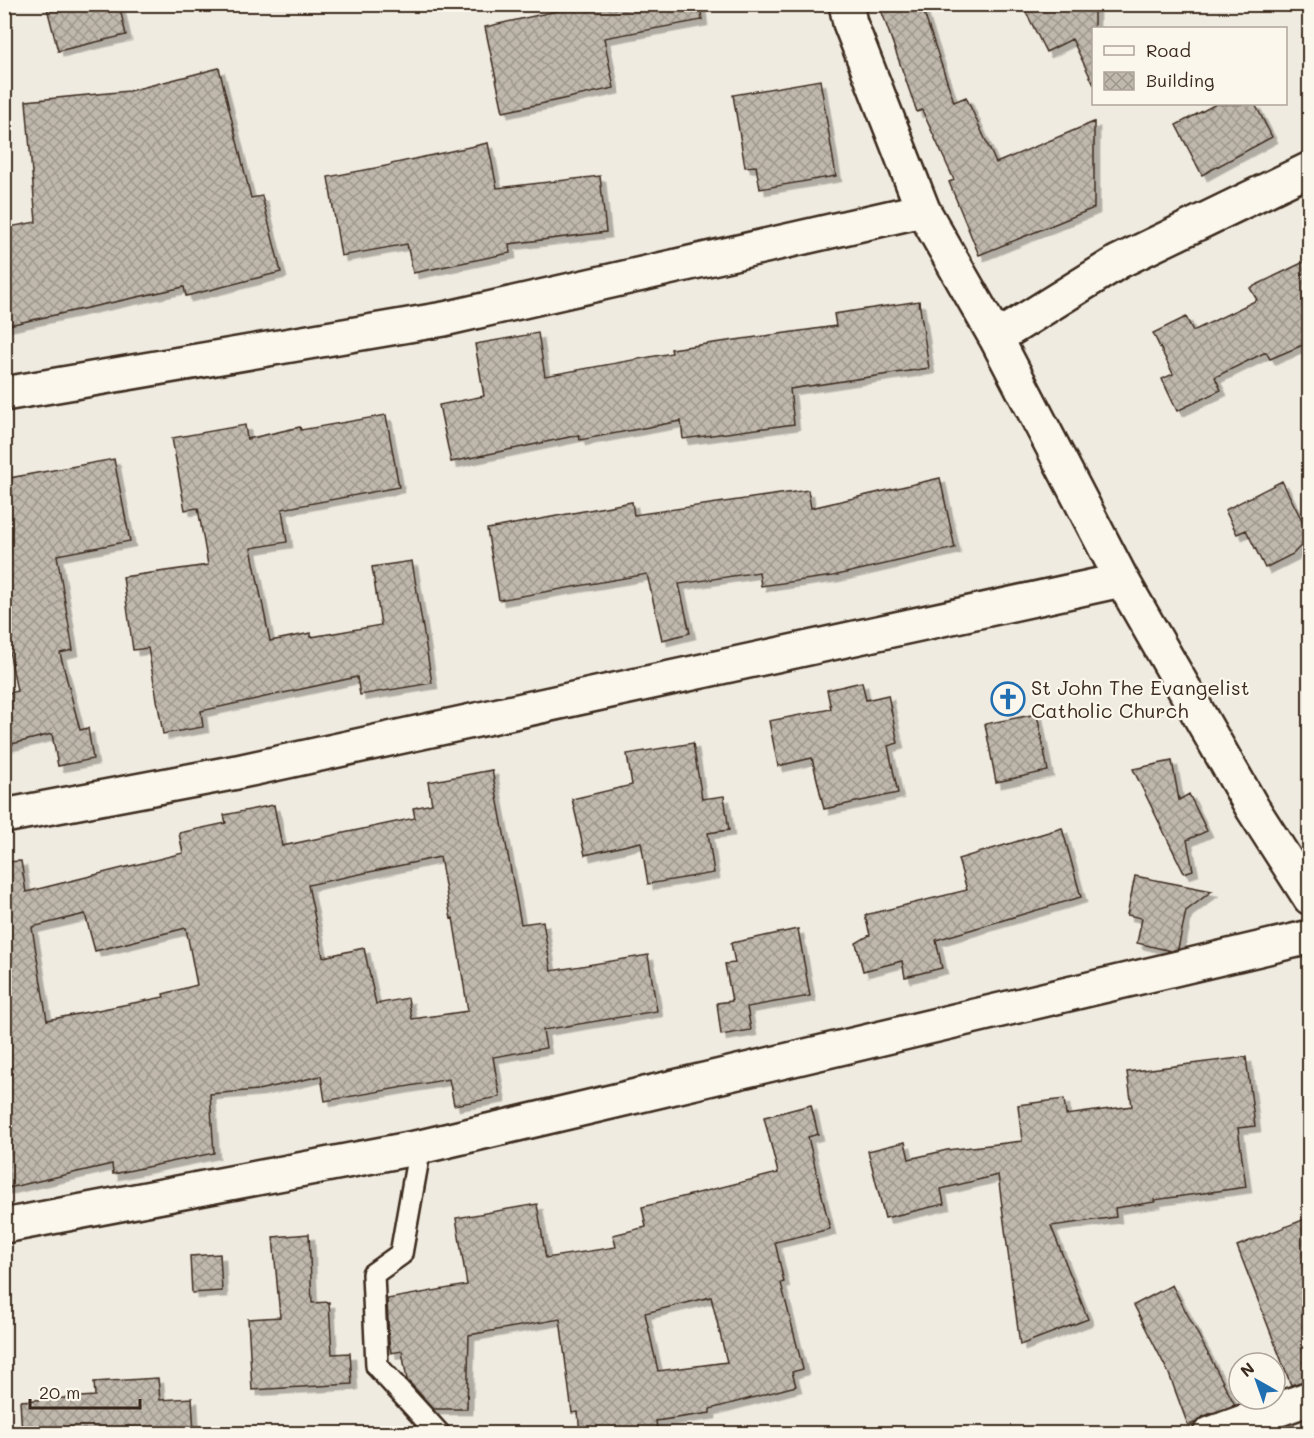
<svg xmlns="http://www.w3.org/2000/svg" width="1314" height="1438" font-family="Mali,sans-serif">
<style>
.building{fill:url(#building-cross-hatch);stroke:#3b2a1e;stroke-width:1.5;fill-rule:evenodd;filter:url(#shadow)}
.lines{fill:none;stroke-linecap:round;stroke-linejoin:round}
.service-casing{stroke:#3b2a1e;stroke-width:26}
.minor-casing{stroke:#3b2a1e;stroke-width:38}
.service{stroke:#fbf7ec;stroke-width:21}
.minor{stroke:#fbf7ec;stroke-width:33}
.labels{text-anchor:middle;stroke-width:4.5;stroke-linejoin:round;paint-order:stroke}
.poi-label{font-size:20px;fill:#3b2a1e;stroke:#fbf7ec;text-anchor:start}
</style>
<defs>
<pattern id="building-cross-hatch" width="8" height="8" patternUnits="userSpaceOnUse" patternTransform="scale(1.5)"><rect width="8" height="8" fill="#c0b8ad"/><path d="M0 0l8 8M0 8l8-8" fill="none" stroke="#9d968c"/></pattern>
<filter id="shadow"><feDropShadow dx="5.5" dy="5.5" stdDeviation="0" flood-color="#0004"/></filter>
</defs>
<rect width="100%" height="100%" fill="#f0ebe0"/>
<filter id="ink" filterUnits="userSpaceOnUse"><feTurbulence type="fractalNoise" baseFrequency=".0167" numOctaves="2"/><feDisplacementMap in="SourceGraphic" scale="12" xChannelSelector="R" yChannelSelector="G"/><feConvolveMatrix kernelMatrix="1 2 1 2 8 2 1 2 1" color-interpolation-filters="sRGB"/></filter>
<g filter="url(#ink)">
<path class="building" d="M46 4H119L126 35 58 51Z
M587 4H700L702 20 604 38 614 88 503 112 485 27Z
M879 4H921L954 102 966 97 996 163 1094 122V208L979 255 949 182 954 180 922 110 917 112Z
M1022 4H1094V85L1072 39 1046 52Z
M219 68 251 198 262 196 281 272 186 296 184 287 4 326V228L36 222 26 101 129 91Z
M820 80 836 176 760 189 756 166 745 167 733 95Z
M1216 104H1255L1272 137 1202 175 1176 125Z
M488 143 497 188 600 176 606 232 509 244 510 253 413 273 407 244 341 256 328 177 391 165V164Z
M1310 259V342L1270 359 1266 352 1215 377 1221 390 1177 411 1162 379 1173 374 1153 333 1186 317 1193 331 1257 300 1250 288Z
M919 301 929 368 790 389 794 424 683 439 681 421 580 440 579 435 451 462 439 405 484 396 475 344 538 333 545 376 672 353 671 349 836 326 834 314Z
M386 415 399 487 282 509 287 542 251 548 270 641 311 633V637L381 625 372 567 412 561 432 683 360 695 357 677 201 711 203 727 163 734 148 648 133 650 123 577 208 565 198 508 185 510 172 438 245 425 247 439 300 427 301 430Z
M114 459 130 541 57 555 73 650 60 653 80 730 88 728 93 759 58 766 52 734 4 746V694L17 691 4 624V479Z
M940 478 955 548 833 576 761 586 759 572 679 584 690 633 662 640 647 574 499 600 487 529 632 502 634 515 808 490 811 508Z
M1282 481 1310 536 1293 554 1265 568 1246 530 1237 534 1225 510Z
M862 682 866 700 888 695 898 743 888 746 898 793 824 809 812 758 778 766 769 721 831 709 827 690Z
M1037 714 1048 771 996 782 985 724Z
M693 743 702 799 724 796 729 830 708 833 714 873 648 884 641 842 585 855 572 799 632 785 627 754Z
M1172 761 1179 800 1189 794 1207 831 1187 840 1193 870 1184 873 1133 769Z
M492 770 521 924 543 921 551 971 648 955 657 1011 543 1030 546 1048 493 1057 500 1097 454 1105 449 1079 325 1101 321 1076 258 1090 210 1094 214 1153 113 1174 112 1164 4 1189V862L21 861 26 892 183 853 179 833 226 823 224 815 274 805 282 846 415 818 413 808 432 804 428 782ZM440 857 451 919 453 918 468 1011 412 1019 408 998 376 1004 364 948 323 957 308 885ZM85 914 95 951 186 928 197 985 163 994 164 997 47 1020 32 927Z
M1062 828 1081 897 936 940 942 968 905 977 902 961 863 971 856 943 870 935 865 915 967 890 958 859Z
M1135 876 1212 891 1186 911 1178 949 1171 951 1137 943 1142 918 1127 915Z
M798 929 810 996 747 1007 751 1030 721 1035 717 1003 732 1001 725 964 735 963 731 943Z
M1246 1057 1255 1126 1238 1128 1246 1187 1154 1200 1155 1202 1115 1208 1116 1217 1051 1226 1088 1319 1020 1345 998 1175 941 1189 944 1204 885 1218 868 1151 905 1142 909 1159 947 1150 1022 1141 1018 1105 1064 1099 1066 1115 1132 1106 1127 1072Z
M811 1105 818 1134 808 1137 830 1229 775 1242 784 1282 781 1283 803 1369 792 1372 796 1386 710 1409V1413L656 1421 658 1434H580L578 1412 572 1413 560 1319 469 1335 467 1409H434L407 1380 402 1351 391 1353 389 1342 387 1299 467 1285 456 1218 537 1204 546 1258 616 1247 613 1235 646 1227 642 1207 778 1173 764 1117ZM711 1297 727 1362 658 1371 645 1313Z
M1310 1217V1380L1291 1385 1237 1246Z
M309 1234 312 1303 329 1302 332 1354 350 1353 352 1384 252 1390 248 1319 280 1317 273 1237Z
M220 1254 222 1291 192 1293 190 1256Z
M1172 1285 1235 1405 1204 1416 1195 1423 1188 1425 1169 1374 1134 1305Z
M158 1378 160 1400 192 1398 194 1434H22L20 1401 95 1396 94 1382Z"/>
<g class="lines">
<g class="service-casing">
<path id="service" d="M420 1147 401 1254 373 1274 377 1366 439 1434"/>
</g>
<g class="minor-casing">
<path id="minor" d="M846 4 850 23 923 210 996 338 1122 580 1253 809 1310 898
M996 338 1118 262 1310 169
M4 394 444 319 923 210
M4 816 237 772 1122 580
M4 1226 420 1147 1310 937
M1210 1434 1310 1398"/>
</g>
<use href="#service" class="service"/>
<use href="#minor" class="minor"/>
</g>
</g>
<defs>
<g id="church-ring" transform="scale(1.725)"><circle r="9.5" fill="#fbf7ec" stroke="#1f6fb2" stroke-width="1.5"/><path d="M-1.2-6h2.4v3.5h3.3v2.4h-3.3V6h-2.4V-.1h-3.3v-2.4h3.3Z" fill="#1f6fb2"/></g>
</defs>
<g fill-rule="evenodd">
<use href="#church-ring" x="1008" y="699"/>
</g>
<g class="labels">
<g class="poi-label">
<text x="1031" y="695">St John The Evangelist<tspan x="1031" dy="23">Catholic Church</tspan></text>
</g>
</g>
<rect width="1314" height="1438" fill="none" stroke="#fbf7ec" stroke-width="24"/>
<rect x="12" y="12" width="1290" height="1414" fill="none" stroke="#3b2a1e" stroke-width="2" filter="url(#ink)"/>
<rect x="1092" y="27" width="195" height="78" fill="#fbf7ec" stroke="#aea59a" stroke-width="1.5"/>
<rect x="1104" y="46" width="30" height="9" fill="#fbf7ec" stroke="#aea59a" stroke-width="1.5"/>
<text x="1146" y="57" font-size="18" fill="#3b2a1e">Road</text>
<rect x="1104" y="72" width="30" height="18" fill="url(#building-cross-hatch)" stroke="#aea59a" stroke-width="1.5"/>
<text x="1146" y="87" font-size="18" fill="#3b2a1e">Building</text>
<g transform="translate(1257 1381) rotate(320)"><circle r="28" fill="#fbf7ec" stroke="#aea59a" stroke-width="1.5"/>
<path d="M0-4.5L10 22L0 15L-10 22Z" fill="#1f6fb2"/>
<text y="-9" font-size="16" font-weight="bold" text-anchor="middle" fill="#3b2a1e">N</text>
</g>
<path d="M30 1399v9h110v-9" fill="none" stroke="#3b2a1e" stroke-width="3"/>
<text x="39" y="1399" font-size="18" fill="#3b2a1e" stroke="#fbf7ec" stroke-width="4.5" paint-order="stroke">20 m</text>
</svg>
